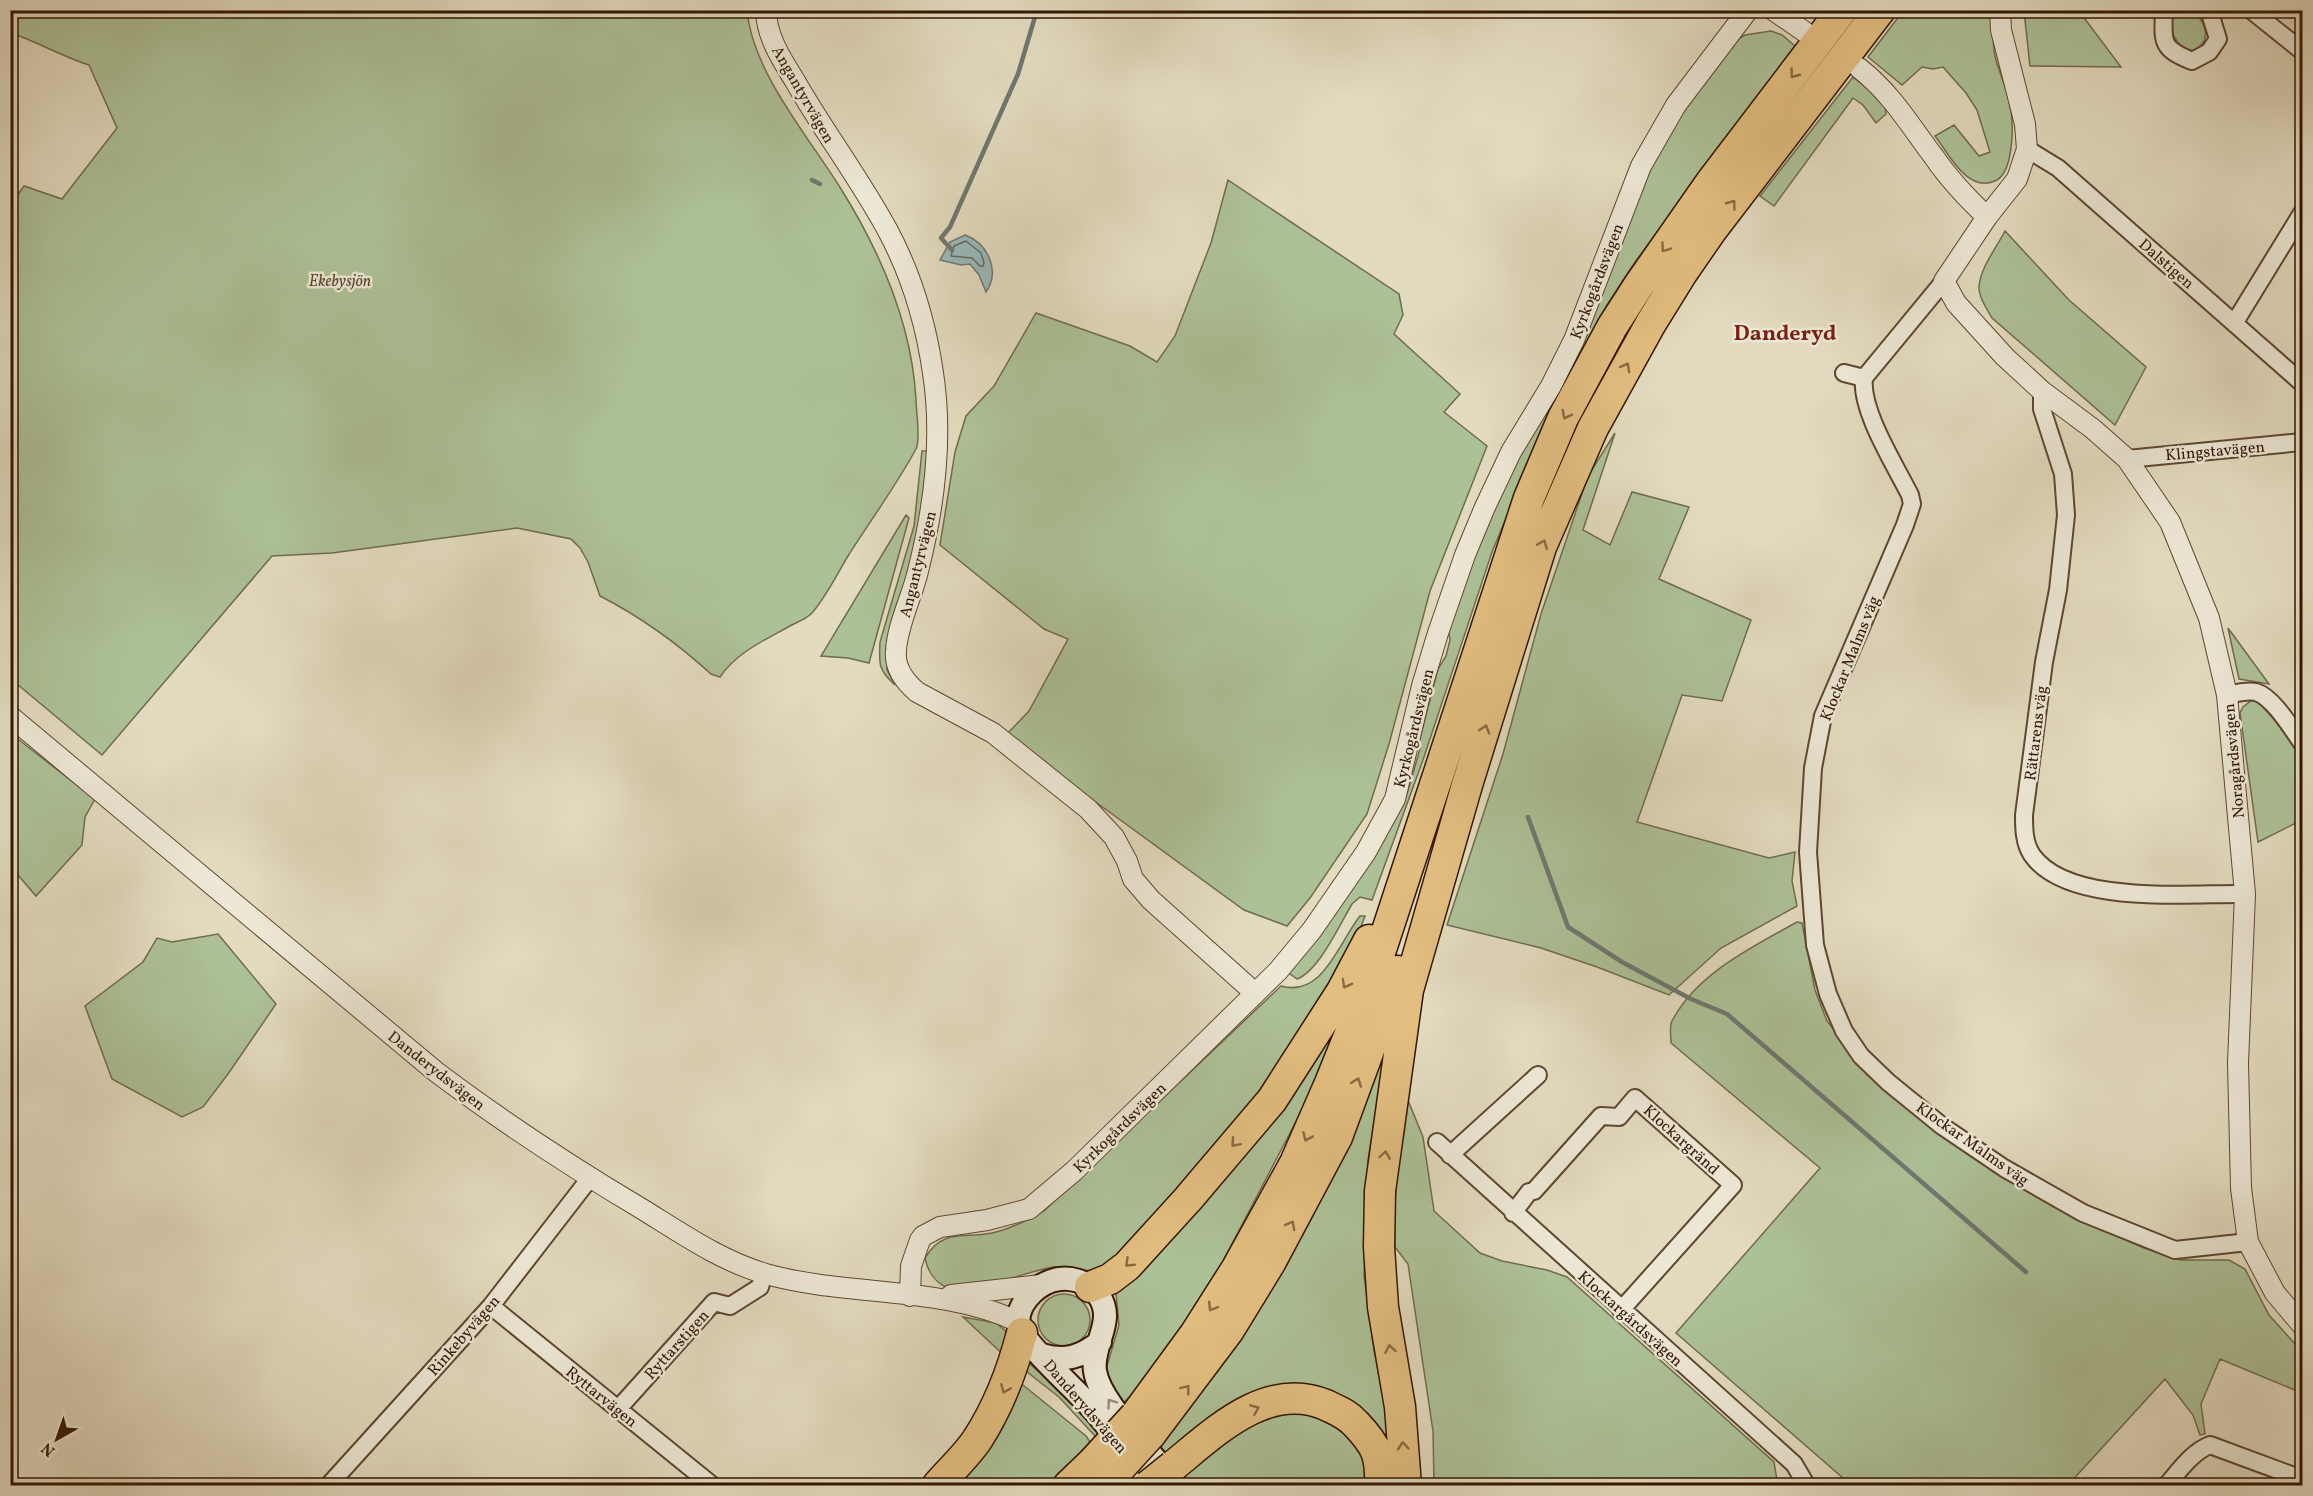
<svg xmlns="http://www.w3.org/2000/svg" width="2313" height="1496" font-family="Vollkorn,serif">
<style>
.green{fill:#adc197;stroke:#706c4c;stroke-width:1.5}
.water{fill:#98b9bb;stroke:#6f7870;stroke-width:1.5}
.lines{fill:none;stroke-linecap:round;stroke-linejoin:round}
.shore{stroke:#65685e;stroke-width:1.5}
.stream{stroke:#6f7870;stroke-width:4.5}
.minor-casing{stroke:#5e4730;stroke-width:20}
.tertiary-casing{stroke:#5e4730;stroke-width:22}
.secondary-casing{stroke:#321600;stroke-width:26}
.motorway-casing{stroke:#321600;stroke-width:33}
.minor{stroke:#ede8d6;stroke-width:16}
.tertiary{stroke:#ede8d6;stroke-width:20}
.secondary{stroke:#ede8d6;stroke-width:22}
.motorway{stroke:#e2be80;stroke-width:30}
.motorway-bridge-casing{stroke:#321600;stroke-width:33;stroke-linecap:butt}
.motorway-bridge{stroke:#e2be80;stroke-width:30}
.oneway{stroke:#8a6a40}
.oneway2{stroke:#998a76}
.labels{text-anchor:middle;stroke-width:5;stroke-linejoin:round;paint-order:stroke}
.street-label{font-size:16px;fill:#321600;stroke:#ede8d6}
.park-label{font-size:16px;font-style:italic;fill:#57492d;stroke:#ede8d6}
.district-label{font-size:22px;font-weight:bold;fill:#7a1f14;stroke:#ede8d6}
</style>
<rect width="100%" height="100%" fill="#e3dbc0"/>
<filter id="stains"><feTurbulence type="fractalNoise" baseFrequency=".00333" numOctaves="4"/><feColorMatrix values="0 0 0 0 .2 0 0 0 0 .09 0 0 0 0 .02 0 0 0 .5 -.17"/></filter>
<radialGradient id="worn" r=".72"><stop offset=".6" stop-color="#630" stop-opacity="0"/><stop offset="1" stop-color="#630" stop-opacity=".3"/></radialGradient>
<path class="green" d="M10 11H747C753 73 809 137 841 189 881 253 912 324 916 400 916 411 921 440 916 449 896 486 870 521 848 556 837 574 825 599 811 614 806 619 795 623 788 627 763 641 736 653 720 677L711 674C677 643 641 617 600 596L588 562 580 548 571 539 517 528 332 553 272 556 102 755 11 679 10 206 24 186 62 199 117 128 89 65C61 56 38 42 11 33Z
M1903 11H1993C1994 25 1992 42 1995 56 1999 73 2007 88 2010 105 2014 124 2014 173 1995 181 1967 193 1949 154 1935 136L1954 125 1979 156 1990 152 1977 110 1966 93 1943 67 1933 69 1922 67 1902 85 1868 57Z
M2024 11H2079L2121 67 2030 66Z
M2171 11H2194C2206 24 2213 41 2193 51 2174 47 2168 28 2171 11Z
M1771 31 1782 35 1795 46 1635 262 1607 305 1549 415 1492 552 1423 760 1372 900 1360 897 1352 904C1340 924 1319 971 1297 979L1286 971 1406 797 1420 749V738L1438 669 1446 656 1450 640 1448 628 1493 507 1637 193 1684 104 1731 43 1745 35Z
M1853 77C1864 86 1886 98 1886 114L1876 123 1863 105 1853 98 1774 206 1760 196Z
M1228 180 1399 294 1403 315 1394 334 1460 394 1444 412 1487 446 1430 591 1389 744 1367 814 1310 898 1287 926 1244 910 1049 768 1007 734 1029 711 1068 639 1044 629 940 545 955 452 966 416 994 386 1036 313 1130 346 1157 362 1175 336 1211 243Z
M2005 231 2069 300 2146 367 2115 425 1992 318C1987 309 1979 298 1979 287 1980 268 1997 247 2005 231Z
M1615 433 1583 530 1610 545 1632 492 1689 507 1659 579 1751 620 1722 701 1682 695 1637 822 1769 858 1795 852 1792 881 1797 906 1721 948 1669 995 1597 967 1541 948 1447 925 1503 754 1541 614 1588 476Z
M922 451H928L924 511 915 553 887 649V670L895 685C878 670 879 664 880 642L914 526Z
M906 515 909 518 869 663 848 658 821 656Z
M2228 628 2269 684 2239 679Z
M2252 700 2266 706 2302 758V820L2258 842 2240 713 2243 707Z
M10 733 95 799 85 817 82 845 36 896 11 867Z
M1360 916H1365L1358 935 1273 1080 1128 1247C1119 1254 1109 1265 1099 1269 1084 1274 1068 1265 1053 1267 1032 1270 967 1295 950 1289 935 1283 928 1273 925 1258 943 1228 963 1239 992 1233 1011 1229 1028 1220 1045 1210L1281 986C1323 998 1339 942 1360 916Z
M1797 922 1802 923 1815 990 1827 1021 1867 1074 1967 1154 2054 1207 2144 1248 2181 1260H2229L2245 1269 2269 1315 2295 1344 2302 1349V1393L2220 1359 2201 1404 2205 1434 2200 1435 2193 1415 2165 1379 2068 1485H1851L1676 1333 1820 1168 1671 1043C1671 1036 1669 1026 1672 1021 1697 973 1753 947 1797 922Z
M218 934 276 1004 228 1074 203 1107 182 1117 112 1079 85 1006 143 962 157 938 172 942Z
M1348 1006 1301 1112 1200 1305 1137 1390 1123 1403 1108 1380 1107 1366 1119 1325 1116 1293 1141 1268Z
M1388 1034 1368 1160 1364 1276 1374 1351 1393 1446 1299 1388 1167 1454 1156 1443 1190 1408 1264 1302Z
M1403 1088 1423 1137 1434 1211 1480 1253 1502 1261 1547 1270 1567 1277 1774 1462 1777 1480 1773 1486 1434 1485 1433 1431 1408 1264 1395 1247V1202Z
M1038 1320a26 26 0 1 1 52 0a26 26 0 1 1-52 0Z
M963 1317 996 1323 1007 1332V1358Z
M1024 1359 1077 1404 1143 1485H1133L1095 1436 1059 1397 1022 1368Z
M1018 1381 1086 1436 1092 1445 1050 1485 949 1486Z
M1300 1412 1323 1418 1351 1437 1369 1466V1486L1191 1485 1181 1471 1267 1416Z"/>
<path class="water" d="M965 235C987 243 1001 270 986 292L979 275 970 264 961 265 940 260 950 242Z"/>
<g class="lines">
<path class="shore" d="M966 241 981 253 984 263 983 266H980L972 258 951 256 954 246Z"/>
<path class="stream" d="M812 180 820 184
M952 250 941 238 950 227 1018 74 1037 10
M1528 817 1568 927 1622 962 1691 999 1727 1014 2026 1272"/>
<g class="minor-casing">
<path id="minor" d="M2164 10C2163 42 2160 48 2192 61L2209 52 2218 39 2209 10
M2251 10 2302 51
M2027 149 2058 168 2302 383
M1944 281 1864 378C1860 410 1895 465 1910 495L1912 504 1905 525 1823 716 1813 768 1808 852 1815 945 1828 994 1844 1031 1861 1056 1888 1082 1942 1126 2004 1168 2083 1213 2175 1250 2248 1242
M2235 322 2302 213
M1844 373 1864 378
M2042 391V409L2063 474 2066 515 2058 590 2044 662 2024 815C2024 828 2024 843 2032 855 2068 906 2189 893 2245 894
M2127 459 2302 442
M2227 695C2236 693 2247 690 2256 692 2273 697 2292 729 2302 743
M1437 1142 1794 1464 1807 1486
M1450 1155 1538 1075
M1513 1213 1529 1192 1534 1191 1601 1116 1619 1117 1635 1098 1733 1185 1621 1310
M491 1306 713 1486
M618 1409 714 1302 730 1306 760 1287 764 1273
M328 1486 491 1306 590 1178
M2166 1486C2179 1471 2192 1452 2210 1445L2302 1479"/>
</g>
<g class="tertiary-casing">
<path id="tertiary" d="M766 10C766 36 782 60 795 81 824 132 860 179 888 231 912 276 926 324 933 373 943 438 934 508 918 571 912 597 898 623 896 650 894 668 904 681 917 692L993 733 1088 809 1114 837 1127 861 1133 879 1151 900 1255 993
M1773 10 1805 32
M2000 10 2001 30 2025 124 2027 149 2017 179 1987 217 1944 281 1956 303 2005 357 2042 391 2093 429 2127 459 2170 522 2209 618 2227 695 2245 894 2238 1063 2241 1188 2248 1242 2275 1293 2302 1325
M1859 68C1892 94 1909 124 1934 157 1949 179 1968 199 1987 217
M10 716 435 1071C501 1121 570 1166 642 1209 681 1233 721 1261 766 1274 849 1297 940 1285 1019 1322
M951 1295 1041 1285
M910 1296 911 1266 920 1240 923 1236 940 1227 987 1220 1029 1209 1074 1171 1278 971 1312 930 1366 852 1395 799 1422 686 1438 633 1465 555 1485 507 1511 452 1551 386 1574 340 1641 166 1676 105 1748 10"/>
</g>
<g class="secondary-casing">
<path id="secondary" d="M1042 1355C1065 1362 1081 1357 1100 1342
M1152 1486C1132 1459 1113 1431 1091 1407 1076 1390 1024 1344 1019 1326 1015 1306 1034 1287 1051 1281 1068 1275 1089 1281 1099 1296 1116 1321 1091 1345 1095 1371 1100 1405 1156 1454 1175 1486"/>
</g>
<g class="motorway-casing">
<path id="motorway" d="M1090 1287 1110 1279 1127 1266 1188 1199 1272 1100 1342 991 1369 940
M1135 1416 1195 1334 1237 1268 1295 1163 1330 1083 1368 989 1529 498 1563 418 1612 327 1639 285 1711 182 1842 10
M1150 1435 1229 1330 1270 1263 1337 1137 1398 971
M1173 1466C1215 1432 1267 1380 1326 1405 1338 1411 1347 1414 1356 1424 1377 1446 1381 1456 1380 1486
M937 1486C950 1471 966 1456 977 1440 999 1406 1012 1372 1022 1333
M1068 1486 1093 1462
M1406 1486 1400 1407 1383 1307 1379 1247 1380 1191 1408 990 1467 785 1541 547 1593 428 1651 323 1682 273 1711 231 1880 10"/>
</g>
<use href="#minor" class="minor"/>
<use href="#tertiary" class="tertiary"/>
<use href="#secondary" class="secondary"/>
<use href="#motorway" class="motorway"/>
<g class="motorway-bridge-casing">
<path id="motorway-bridge" d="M1093 1462 1135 1416
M1109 1480 1150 1435
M1148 1486 1173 1466"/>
</g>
<use href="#motorway-bridge" class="motorway-bridge"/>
</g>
<defs><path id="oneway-chevron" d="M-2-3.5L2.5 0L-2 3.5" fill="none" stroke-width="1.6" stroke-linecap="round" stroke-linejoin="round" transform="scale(1.5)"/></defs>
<g class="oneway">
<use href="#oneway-chevron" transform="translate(1794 74) rotate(127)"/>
<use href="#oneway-chevron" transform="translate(1732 204) rotate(-53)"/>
<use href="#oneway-chevron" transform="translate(1665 248) rotate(125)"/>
<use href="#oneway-chevron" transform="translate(1626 367) rotate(-61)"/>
<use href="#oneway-chevron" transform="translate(1566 415) rotate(117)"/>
<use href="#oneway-chevron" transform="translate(1543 544) rotate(-68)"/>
<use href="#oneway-chevron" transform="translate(1485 729) rotate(-73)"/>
<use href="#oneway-chevron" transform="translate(1346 984) rotate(118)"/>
<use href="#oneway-chevron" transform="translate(1357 1082) rotate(-70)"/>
<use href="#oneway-chevron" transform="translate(1307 1137) rotate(114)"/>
<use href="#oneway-chevron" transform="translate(1235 1143) rotate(131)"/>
<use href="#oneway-chevron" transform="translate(1385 1155) rotate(-82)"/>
<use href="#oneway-chevron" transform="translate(1291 1225) rotate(-62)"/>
<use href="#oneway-chevron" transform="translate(1129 1263) rotate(136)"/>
<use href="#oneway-chevron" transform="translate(1212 1307) rotate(122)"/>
<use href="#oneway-chevron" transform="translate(1390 1349) rotate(-100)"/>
<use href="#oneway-chevron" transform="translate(1005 1389) rotate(112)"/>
<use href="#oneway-chevron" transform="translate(1186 1389) rotate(-52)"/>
<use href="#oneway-chevron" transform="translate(1255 1409) rotate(-23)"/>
<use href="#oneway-chevron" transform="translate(1403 1446) rotate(-95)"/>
</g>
<use class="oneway2" href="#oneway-chevron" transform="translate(1111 1403) rotate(-126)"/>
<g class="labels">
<g class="street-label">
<text transform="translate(804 94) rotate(60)" y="6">Angantyrvägen</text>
<text transform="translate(2167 263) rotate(41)" y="6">Dalstigen</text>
<text transform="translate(1596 281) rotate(-69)" y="6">Kyrkogårdsvägen</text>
<text transform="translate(2215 450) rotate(-5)" y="6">Klingstavägen</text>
<text transform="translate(917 564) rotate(-76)" y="6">Angantyrvägen</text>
<text transform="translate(1849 658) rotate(-68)" y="6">Klockar Malms väg</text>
<text transform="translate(1413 728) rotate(-76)" y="6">Kyrkogårdsvägen</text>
<text transform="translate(2035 733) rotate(-83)" y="6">Rättarens väg</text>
<text transform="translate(2233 761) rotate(-95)" y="6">Noragårdsvägen</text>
<text transform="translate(437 1070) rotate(38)" y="6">Danderydsvägen</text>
<text transform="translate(1119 1127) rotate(-44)" y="6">Kyrkogårdsvägen</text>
<text transform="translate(1682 1139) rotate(42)" y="6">Klockargränd</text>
<text transform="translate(1973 1143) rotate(35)" y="6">Klockar Malms väg</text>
<text transform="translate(1631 1318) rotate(42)" y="6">Klockargårdsvägen</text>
<text transform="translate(463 1335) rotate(-49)" y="6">Rinkebyvägen</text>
<text transform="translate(676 1344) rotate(-48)" y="6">Ryttarstigen</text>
<text transform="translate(602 1396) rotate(39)" y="6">Ryttarvägen</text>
<text transform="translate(1086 1406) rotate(49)" y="6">Danderydsvägen</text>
</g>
<g class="park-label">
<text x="340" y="286">Ekebysjön</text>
</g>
<g class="district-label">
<text x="1785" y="340">Danderyd</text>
</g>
</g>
<rect width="2313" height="1496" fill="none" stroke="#e3dbc0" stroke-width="36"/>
<rect x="12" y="12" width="2289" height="1472" fill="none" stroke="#321600" stroke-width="3"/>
<rect x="18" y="18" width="2277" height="1460" fill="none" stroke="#321600" stroke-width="1.5"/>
<g transform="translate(57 1439) rotate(220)" stroke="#ede8d6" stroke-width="4.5" paint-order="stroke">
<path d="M0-4.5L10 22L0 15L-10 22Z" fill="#321600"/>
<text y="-9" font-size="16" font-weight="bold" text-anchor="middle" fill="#321600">N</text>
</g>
<rect width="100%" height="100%" filter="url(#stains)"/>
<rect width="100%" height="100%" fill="url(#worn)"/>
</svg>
